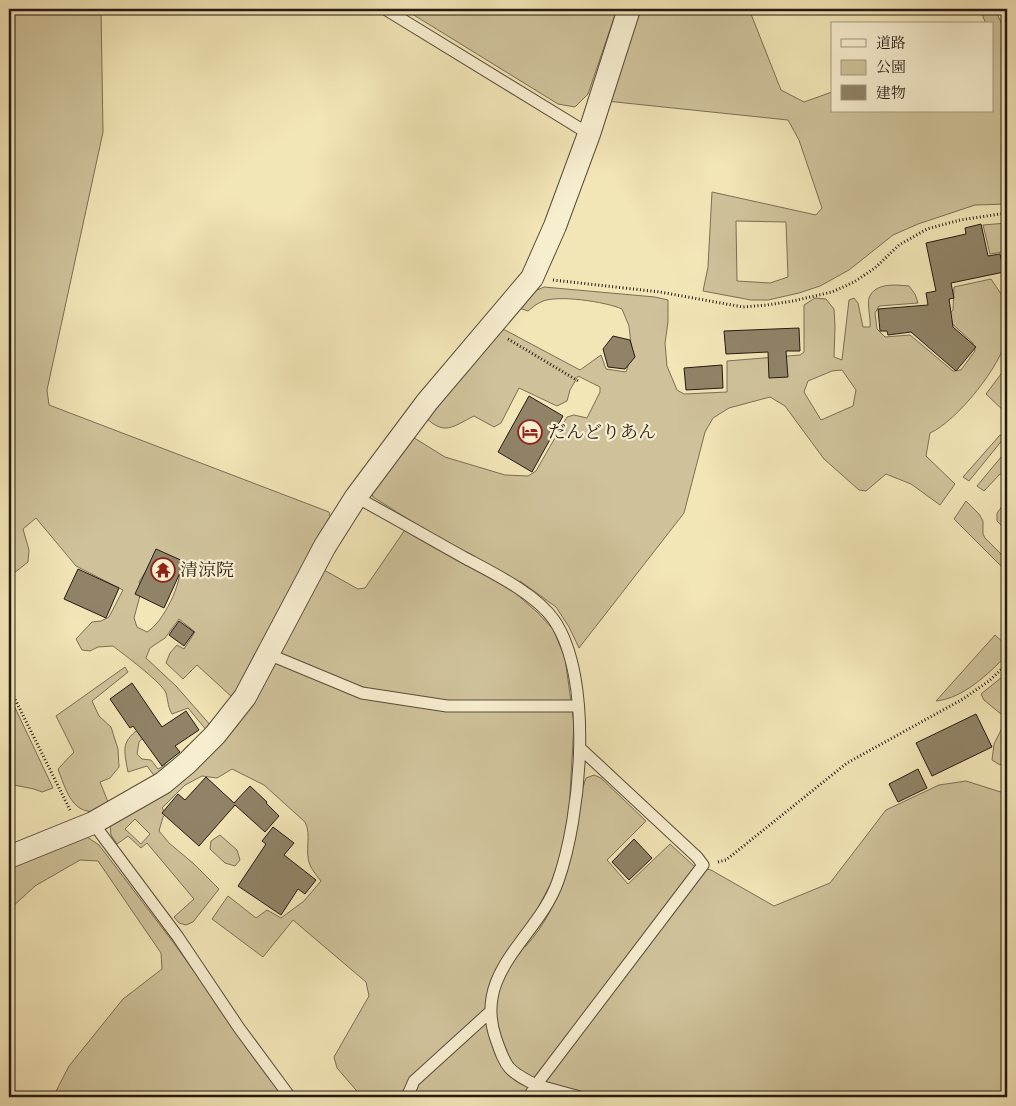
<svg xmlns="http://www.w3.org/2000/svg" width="1016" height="1106" font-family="'IM FELL Double Pica','Noto Serif JP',serif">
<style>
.green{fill:#cfc29a;stroke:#7a6e56;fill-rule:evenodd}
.building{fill:#908367;stroke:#251912}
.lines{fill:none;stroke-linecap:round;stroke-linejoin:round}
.service-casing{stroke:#584c3b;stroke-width:13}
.minor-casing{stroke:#584c3b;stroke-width:24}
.path{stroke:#251912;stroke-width:3;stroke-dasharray:1 2.5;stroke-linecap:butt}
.service{stroke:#f7eed0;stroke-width:11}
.minor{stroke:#f7eed0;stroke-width:22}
.labels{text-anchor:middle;stroke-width:4.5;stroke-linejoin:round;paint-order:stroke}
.poi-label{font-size:18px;fill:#251912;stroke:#f7eed0;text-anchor:start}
</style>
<rect width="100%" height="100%" fill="#f2e5b6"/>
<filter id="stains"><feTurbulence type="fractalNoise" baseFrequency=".004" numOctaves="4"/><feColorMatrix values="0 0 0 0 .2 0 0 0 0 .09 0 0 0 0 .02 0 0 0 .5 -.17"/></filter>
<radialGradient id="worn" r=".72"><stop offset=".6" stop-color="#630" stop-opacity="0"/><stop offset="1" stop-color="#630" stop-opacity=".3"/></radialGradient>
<path class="green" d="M9 9H101L103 132 47 390 49 405 329 512 332 522 233 698 197 665 183 679 166 663 170 653 177 645 184 649 195 632 179 619 165 638 150 648 146 658 176 686 212 727 208 732 188 708 172 714C167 706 168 696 165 691 157 679 126 656 113 646L98 647 90 651 82 650 76 639 92 622 101 621 109 617 123 590 76 566 36 518 23 529 29 550 28 562 9 577ZM157 553 180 564C183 582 163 623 147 632L137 627 134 618 142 588 139 582Z
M404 9H617L588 94 575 107 558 104Z
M635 9H749L781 90 804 102 832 92V111H992V24H986L980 9H995L1007 36V204L975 205 918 224 893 235 849 270 820 286 799 293 768 300H751L703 291 708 267 712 192 816 215 822 208 799 140 788 120 606 101ZM736 221 786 222 788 277 770 283 737 281Z
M1007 223V270L1006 271 1003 252 990 254 983 225Z
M991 279C996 287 1006 299 1007 309 1008 316 1009 328 1007 336 1002 365 957 421 930 433L926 456 955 484 940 505 911 484 886 474 866 491 859 490 824 459 785 406 770 397 729 408 713 418 705 432 684 513 579 648 569 627 556 607 520 581 513 591 537 612 553 629 565 658 574 724 569 812 564 846 554 878 535 913 521 934 525 947C565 904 575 843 583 787L586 778 594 775 601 778 646 821 607 860 628 884 670 844 695 867 711 870 774 906 830 883 886 810 939 785 966 781 1007 794V1097H362L337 1068 334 1057 369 996 366 982 293 920 263 957 212 919 228 896 256 918 267 910 281 918 304 901 321 881C317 876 312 870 310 865 304 851 312 835 305 822L264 785 232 769 217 778 202 776 185 785 162 808 166 814 163 817 159 831 169 843 194 864 219 889 193 922 186 925 179 923 174 917 194 899 147 843 141 848 128 836 117 844 111 835 110 824 173 787 324 570 358 589 365 588 411 521 373 497 371 492 411 436 445 457 505 475 528 476 536 471 567 417 574 415 587 418 600 392V387L578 376 570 390 567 401 557 406 519 388 501 423 494 427 474 416C452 427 445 436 425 417L499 329 505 330 580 370 601 355 606 369 626 372 632 354 629 326 622 309C607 302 556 294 541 302 536 304 532 308 528 311L519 308 535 291 544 287 655 297 668 300V322L665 343 667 366 677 390 684 394 727 392V361L800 355 804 352V305L815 298 826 299 834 309 835 326 834 357 842 360 849 300 854 298 858 303 863 327H870C871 320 867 304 869 298 875 282 896 285 909 286L915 294 918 303 879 306 875 313 877 329 885 337 910 335 953 371 961 370 975 351 973 343 946 318 953 310 954 287ZM842 370 856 390 853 406 821 420 804 392 808 381 832 371ZM135 819 150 834 141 844 125 829Z
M1007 366V414L986 394Z
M1000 435 1004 438 969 481 963 477Z
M1006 451 1007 475 1000 474 984 491 977 486Z
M1007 500V531L997 521V513Z
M966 501 979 514 983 521V534L985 538 1007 560V572L954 519Z
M995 635 1007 646V655C988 674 964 698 936 701Z
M125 667 128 672 92 701 99 716 111 727 118 749 119 767 110 778 100 782 110 807C76 822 68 797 58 769L74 752 56 716Z
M1007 673V759L1000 765 992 760 994 744 1003 726 1002 715 984 700 981 694Z
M9 695 53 788 42 792 34 789 9 784Z
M146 722 154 727 139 742 137 754 142 759 151 760 158 769 175 760 188 745 193 751 156 778 147 766 128 772C122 742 123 742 146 722Z
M220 835 237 850 240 860 235 866 225 863 210 849 211 841Z
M87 837 99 845 173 942 284 1097H53L69 1066 123 999 162 969 161 953 98 861 80 860 35 886 9 910V868Z"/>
<path class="building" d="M981 224 988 256 1000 254 1004 272 951 283 954 298 949 299 953 327 976 347 956 371 911 332 888 335 887 331H880L878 309 928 305 926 293 936 291 926 243 966 234 965 228Z
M799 328 800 351H786L788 377 769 378 768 352 726 354 724 331Z
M613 336 630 340 635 357 625 369 608 367 603 349Z
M722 365 723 388 686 390 684 368Z
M529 396 563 416 532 472 498 452Z
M156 549 185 562 164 608 135 594Z
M78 569 119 588 106 618 64 599Z
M179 621 194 632 184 646 169 635Z
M132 683 162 727 186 711 199 730 175 746 180 752 162 766 133 726 130 728 110 699Z
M976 714 992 747 932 776 916 743Z
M918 769 927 788 898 802 889 784Z
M206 777 234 803 250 786 267 802 266 803 279 816 265 832 235 805 199 846 162 813 178 794 185 800Z
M273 827 294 843 284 855 316 880 305 894 298 889 281 915 238 886 266 844 262 841Z
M634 839 652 858 629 880 612 862Z"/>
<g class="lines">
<g class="service-casing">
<path id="service" d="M385 9 589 134
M356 497C393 517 429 538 465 558 493 573 536 594 554 620 594 679 581 816 558 881 538 938 472 971 496 1039 506 1068 508 1071 536 1085L703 865 697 857 581 749
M268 654 362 693 447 706H578
M93 823 178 937 239 1028 290 1097
M407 1097 414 1081 491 1011
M529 1097 536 1085 580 1097"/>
</g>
<g class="minor-casing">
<path id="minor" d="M9 857 93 823 163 783 187 763 215 735 245 697 325 546 356 497 427 402 532 278 555 226 589 134 629 9"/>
</g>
<path class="path" d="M553 280 660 292 743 307 767 305 793 301 832 292 854 282 875 268 899 245 927 229 960 220 1007 213
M508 339 580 382
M9 687 70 810
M718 862 726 860 847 763 963 699 989 681 1007 664"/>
<use href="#service" class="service"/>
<use href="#minor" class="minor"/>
</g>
<defs>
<g id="hotel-ring" transform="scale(1.25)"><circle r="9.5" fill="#f7eed0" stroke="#8f2418" stroke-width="1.5"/><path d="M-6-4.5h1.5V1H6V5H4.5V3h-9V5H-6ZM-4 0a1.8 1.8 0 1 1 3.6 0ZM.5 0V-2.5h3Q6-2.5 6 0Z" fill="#8f2418"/></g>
<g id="temple-ring" transform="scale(1.25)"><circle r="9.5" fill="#f7eed0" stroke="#8f2418" stroke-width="1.5"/><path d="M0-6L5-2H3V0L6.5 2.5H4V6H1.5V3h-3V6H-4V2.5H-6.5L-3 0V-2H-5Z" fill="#8f2418"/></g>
</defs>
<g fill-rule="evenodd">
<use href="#hotel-ring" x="530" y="432"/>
<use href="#temple-ring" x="163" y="570"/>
</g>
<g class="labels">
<g class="poi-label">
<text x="548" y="438">だんどりあん</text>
<text x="180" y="576">清涼院</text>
</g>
</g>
<rect width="1016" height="1106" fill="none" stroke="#f2e5b6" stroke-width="30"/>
<rect x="10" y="10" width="996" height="1086" fill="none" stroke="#251912" stroke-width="2.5"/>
<rect x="15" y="15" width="986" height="1076" fill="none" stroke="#251912"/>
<rect x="831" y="22" width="162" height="90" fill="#f7eed0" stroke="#a39984"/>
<rect x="841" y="39" width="25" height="8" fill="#f7eed0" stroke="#a39984"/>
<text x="876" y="48" font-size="15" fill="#251912">道路</text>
<rect x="841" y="60" width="25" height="15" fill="#cfc29a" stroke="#a39984"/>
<text x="876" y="72" font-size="15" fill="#251912">公園</text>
<rect x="841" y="85" width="25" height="15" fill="#908367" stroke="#a39984"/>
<text x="876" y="98" font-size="15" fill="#251912">建物</text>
<rect width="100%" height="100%" filter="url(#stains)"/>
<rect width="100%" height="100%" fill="url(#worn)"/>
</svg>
